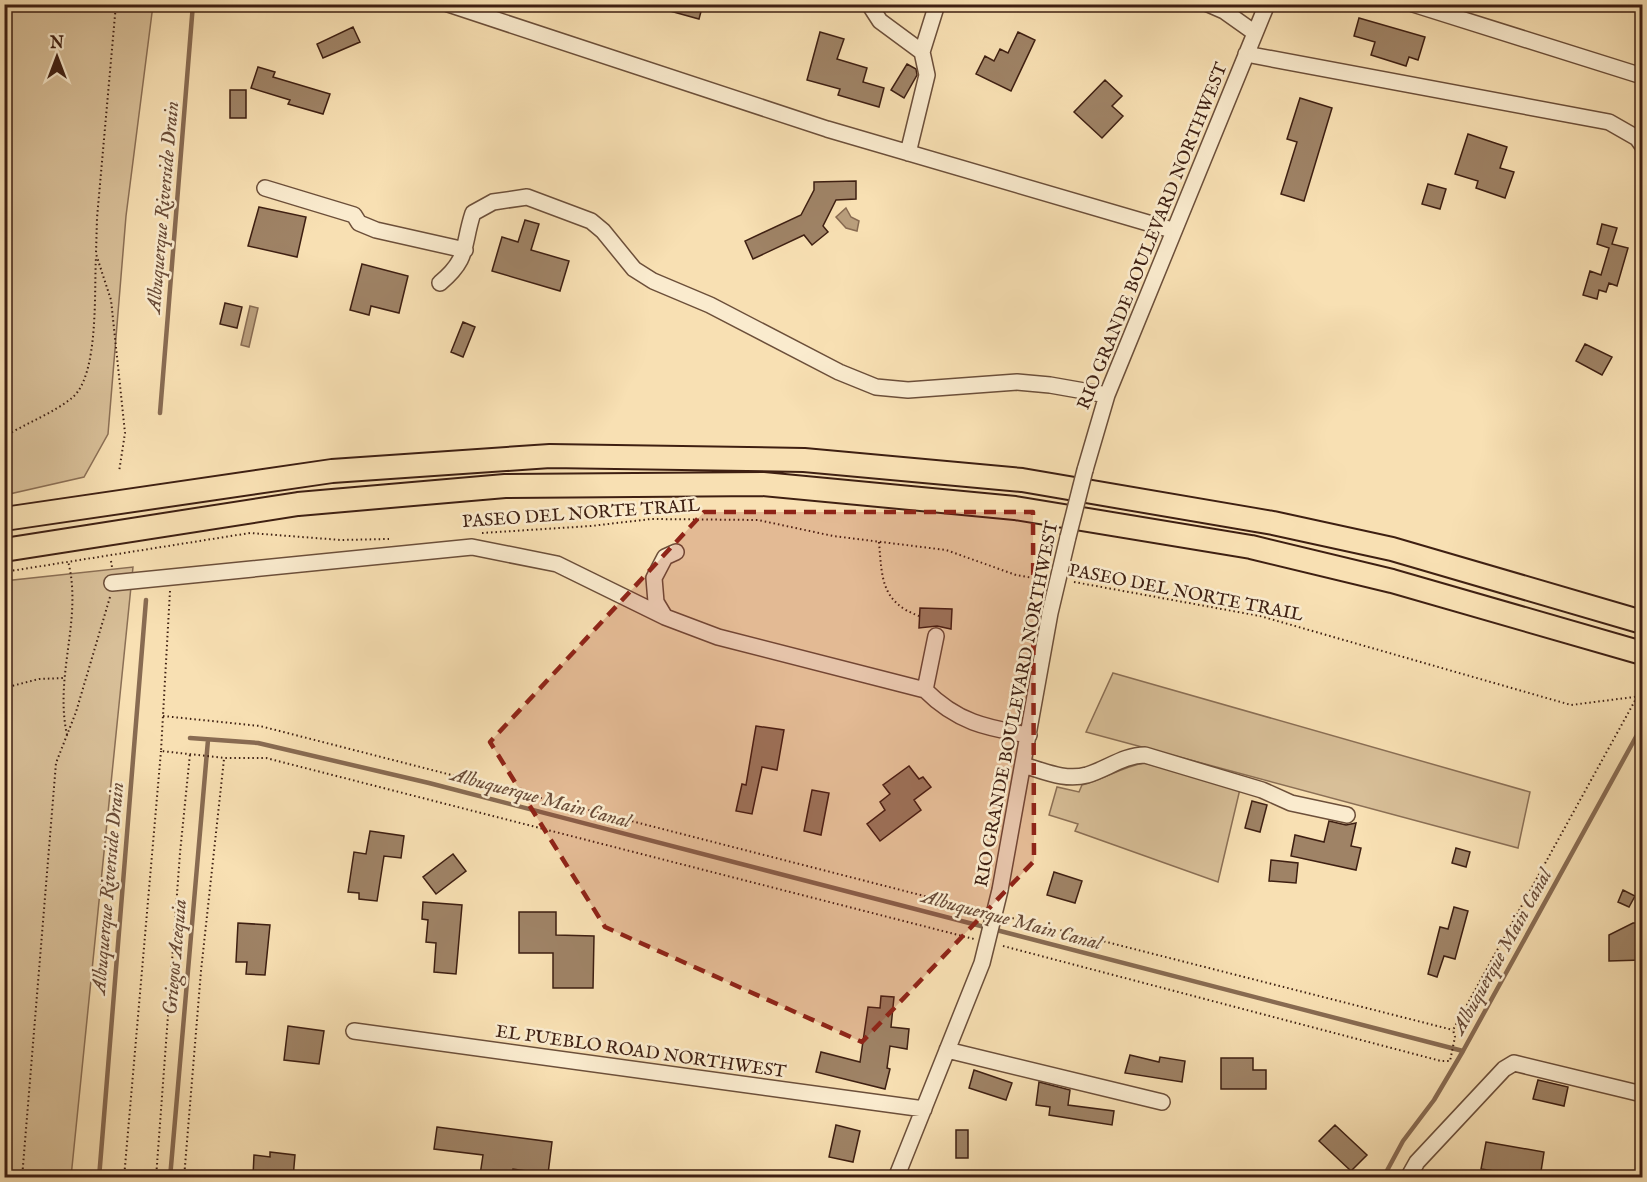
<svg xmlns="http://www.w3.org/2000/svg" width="1647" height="1182" font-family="'IM FELL English',serif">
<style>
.green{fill:#d8bf98;stroke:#8b6f55;stroke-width:1.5}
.water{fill:#b99e7c;stroke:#886b52;stroke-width:1.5}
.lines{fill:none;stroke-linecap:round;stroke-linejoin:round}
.stream{stroke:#886b52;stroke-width:4.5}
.building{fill:#9f8366;stroke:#3e1f12;stroke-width:1.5}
.minor-casing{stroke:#6c4f3a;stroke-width:18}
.highway-casing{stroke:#3e1f12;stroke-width:26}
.path{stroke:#3e1f12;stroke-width:2;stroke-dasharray:1.5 3;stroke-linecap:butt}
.minor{stroke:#faebce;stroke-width:15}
.highway{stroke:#f8e0b3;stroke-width:22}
.minor-bridge-casing{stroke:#6c4f3a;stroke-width:18;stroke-linecap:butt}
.minor-bridge{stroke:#faebce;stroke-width:15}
.marked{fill:#8f2418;fill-opacity:0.2;stroke:#8f2418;stroke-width:4.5;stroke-dasharray:12 8;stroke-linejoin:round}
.labels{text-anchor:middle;stroke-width:5;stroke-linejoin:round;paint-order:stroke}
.street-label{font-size:18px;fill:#3e1f12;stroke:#faebce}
.water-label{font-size:20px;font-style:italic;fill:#694b37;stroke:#faebce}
</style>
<rect width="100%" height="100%" fill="#f8e0b3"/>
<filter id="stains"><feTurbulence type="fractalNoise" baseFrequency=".00333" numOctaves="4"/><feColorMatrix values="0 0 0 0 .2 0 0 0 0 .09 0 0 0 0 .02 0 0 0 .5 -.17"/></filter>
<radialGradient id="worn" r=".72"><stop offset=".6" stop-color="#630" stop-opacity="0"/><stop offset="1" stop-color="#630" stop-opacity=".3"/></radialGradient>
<path class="green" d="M4 5H153L126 216 108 434 84 477 5 495Z
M133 567 71 1177H5L4 581Z
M1113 673 1530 792 1518 848 1086 732Z
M1144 763 1240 789 1218 882 1075 831 1078 824 1049 815 1057 787 1079 792 1082 785C1104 779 1122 767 1144 763Z"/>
<path class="water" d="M846 208 851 217 859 221 857 231 846 228 836 217Z
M250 306 258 308 249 347 241 345Z"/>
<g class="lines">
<path class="stream" d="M160 413 193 4
M190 738 258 743 429 783 1463 1051
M99 1178 146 600
M170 1178 208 740
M1383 1178 1403 1141 1434 1100 1463 1051 1642 726"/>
</g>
<path class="building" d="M660 4H703L699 19 659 8Z
M1359 18 1425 37 1418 60 1409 57 1406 66 1371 55 1375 42 1354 36Z
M353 27 360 42 323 58 317 44Z
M820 32 844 39 837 59 867 68 863 82 884 88 879 107 838 95 840 89 807 80Z
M1018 32 1035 40 1011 91 976 74 985 56 994 61 1000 49 1008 53Z
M907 64 916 69 917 75 904 98 891 90Z
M258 67 275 72 273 77 330 94 323 114 288 104 290 100 251 88Z
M1105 80 1122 96 1112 106 1123 116 1102 138 1074 112Z
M230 90H246V118H230Z
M1300 98 1332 108 1304 201 1281 194 1297 142 1287 139Z
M1468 134 1507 147 1500 168 1514 172 1505 198 1476 188 1478 181 1455 174Z
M856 181V199L836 200 823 226 828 232 812 245 804 235 753 259 745 241 801 215 814 190V182Z
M1428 184 1446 189 1440 209 1422 204Z
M259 207 306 217 297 257 248 246Z
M525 220 539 224 531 250 569 261 560 291 492 271 502 237 518 242Z
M1602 224 1617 228 1612 244 1628 248 1617 286 1609 283 1606 292 1599 290 1597 299 1583 295 1590 271 1601 275 1609 248 1597 244Z
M362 264 408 276 399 313 371 306 369 315 350 310Z
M225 303 242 307 237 328 220 324Z
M463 322 475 327 463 357 451 352Z
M1585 344 1612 357 1602 375 1576 361Z
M920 608 952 609 951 629 937 626 919 628Z
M756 726 784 730 777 770 762 767 752 814 736 811 742 784 746 785Z
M909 766 919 779 923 777 931 787 914 800 921 810 880 841 867 824 885 810 880 802 890 794 883 785Z
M812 790 829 793 821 835 804 831Z
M1252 801 1267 805 1260 832 1245 828Z
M1329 821 1346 825 1356 823 1351 846 1361 848 1356 870 1291 856 1295 835 1324 842Z
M370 831 404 836 401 858 384 856 377 901 359 899V893L348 892 354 852 366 854Z
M1456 848 1470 852 1466 867 1452 863Z
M453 854 466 871 436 894 423 877Z
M1271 860 1298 863 1296 883 1269 881Z
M1054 872 1082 881 1075 903 1047 895Z
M1623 890 1635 896 1629 907 1618 902Z
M423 902 462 905 456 974 434 972 436 943 426 942 428 920 422 919Z
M1454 907 1468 911 1455 959 1444 956 1437 977 1428 974 1440 927 1448 929Z
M519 912H556V935L594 936 593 988H553V953H519Z
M238 923 270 925 265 975 246 974 247 962H236Z
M1633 923H1642V960L1609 961V935Z
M881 996 894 997 891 1027 909 1029 907 1049 890 1046 887 1068 890 1069 885 1089 816 1072 821 1052 860 1062 868 1007 880 1008Z
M288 1026 324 1031 319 1064 284 1060Z
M1130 1055 1159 1062 1160 1057 1185 1061 1182 1082 1125 1073Z
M1221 1058H1253V1070H1266V1089H1221Z
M974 1070 1012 1083 1006 1100 969 1088Z
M1538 1080 1568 1087 1564 1106 1533 1099Z
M1039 1082 1070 1090 1068 1105 1114 1111 1112 1125 1049 1115 1050 1107 1036 1105Z
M836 1125 860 1131 853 1162 829 1157Z
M1335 1125 1367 1155 1351 1171 1319 1141Z
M437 1127 552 1142 548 1174 513 1169 511 1178 480 1175 483 1155 434 1149Z
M956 1130H968V1158H956Z
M1486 1142 1544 1152 1540 1178 1481 1169Z
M270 1152 295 1155 293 1178 253 1176 254 1155 270 1157Z"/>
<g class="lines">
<g class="minor-casing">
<path id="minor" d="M448 4 827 129 1172 230
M869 4 880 21 922 52
M1208 4 1224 11 1255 33
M1413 4 1642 76
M1246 54 1609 122 1637 138 1642 145
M908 153 927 75 922 52 937 4
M265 188 354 215 359 223 376 230 465 250
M440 283C470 258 462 246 473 213L493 202 527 197 591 221 603 231 634 269 653 281 710 305 839 372 876 387 908 390 1017 382 1050 385 1107 395
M1085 470 1107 395 1267 4
M676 552 665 557 654 578 656 602 665 617 718 637 925 690C957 722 986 728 1029 735
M112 583 472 547 557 564 665 617
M925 690 936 636
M1023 765C1044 771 1065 781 1087 775 1107 769 1124 755 1145 755L1262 790 1291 803 1347 815
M354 1031 924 1109
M947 1050 1162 1102
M896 1178 982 963 1000 890 1050 613 1068 537
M1408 1178 1417 1162 1504 1069 1514 1063 1642 1094"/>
</g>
<g class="highway-casing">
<path id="highway" d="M4 519 332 471 550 456 804 460 1022 480 1273 523 1392 549 1642 622
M4 550 298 504 505 486 763 484 1015 508 1251 547 1392 581 1642 653"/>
</g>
<path class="path" d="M116 4 97 218 96 254 111 300 125 433 119 472
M4 430 12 432
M4 437C26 423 54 413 73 397 99 374 94 290 96 257
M482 533 591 526 651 519 758 520 833 536 946 550 1016 575 1044 580
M879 542C882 578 881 602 919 616
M111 561 112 567
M4 572 250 533 341 540 389 539
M1074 582 1260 616 1571 705 1642 696
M170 591 161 751 225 758H266L974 939
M4 688 39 679 63 678
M163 716 260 726 979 910
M67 735C54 675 83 619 68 561
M1008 917 1453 1030
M1003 946 1441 1061H1450L1455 1037 1453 1030 1637 697
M22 1178 56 763 76 712 110 597
M124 1178 161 751
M156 1178 180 853 190 754
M184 1178 201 971 224 759"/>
<use href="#minor" class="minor"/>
<use href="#highway" class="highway"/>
<g class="minor-bridge-casing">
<path id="minor-bridge" d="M1068 537 1085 470"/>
</g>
<use href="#minor-bridge" class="minor-bridge"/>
</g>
<path class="marked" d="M704 512H1033L1034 861 862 1042 605 927 490 742Z"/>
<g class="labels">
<g class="street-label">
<text transform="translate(1152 236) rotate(-68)" y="6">RIO GRANDE BOULEVARD NORTHWEST</text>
<text transform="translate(581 513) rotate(-4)" y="6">PASEO DEL NORTE TRAIL</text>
<text transform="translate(1186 592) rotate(11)" y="6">PASEO DEL NORTE TRAIL</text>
<text transform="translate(1016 704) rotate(-79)" y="6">RIO GRANDE BOULEVARD NORTHWEST</text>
<text transform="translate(641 1051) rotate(8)" y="6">EL PUEBLO ROAD NORTHWEST</text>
</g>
<g class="water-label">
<text transform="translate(162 207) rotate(-85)" y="7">Albuquerque Riverside Drain</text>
<text transform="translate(541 797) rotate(15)" y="7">Albuquerque Main Canal</text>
<text transform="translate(107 888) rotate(-85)" y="7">Albuquerque Riverside Drain</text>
<text transform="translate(1012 919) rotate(15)" y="7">Albuquerque Main Canal</text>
<text transform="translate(1501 951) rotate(-61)" y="7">Albuquerque Main Canal</text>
<text transform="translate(174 957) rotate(-85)" y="7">Griegos Acequia</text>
</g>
</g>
<rect width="1647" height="1182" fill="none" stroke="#f8e0b3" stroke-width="24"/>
<rect x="6" y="6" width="1635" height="1170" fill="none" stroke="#3e1f12" stroke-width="3"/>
<rect x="12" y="12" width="1623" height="1158" fill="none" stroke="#3e1f12" stroke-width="1.5"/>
<g transform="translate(57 57)" stroke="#faebce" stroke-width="4.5" paint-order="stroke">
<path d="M0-4.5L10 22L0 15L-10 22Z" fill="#3e1f12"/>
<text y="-9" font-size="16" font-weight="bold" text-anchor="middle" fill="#3e1f12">N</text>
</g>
<rect width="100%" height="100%" filter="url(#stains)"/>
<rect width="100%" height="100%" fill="url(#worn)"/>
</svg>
